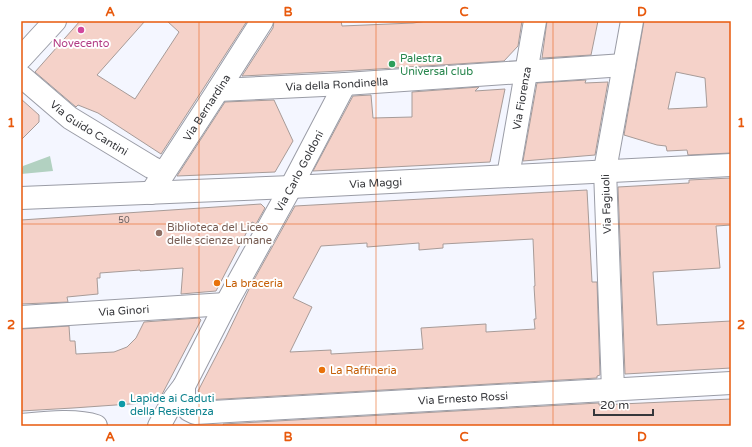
<svg xmlns="http://www.w3.org/2000/svg" width="752" height="447" font-family="'Varela Round',sans-serif">
<style>
.green{fill:#b2d1c1}
.building{fill:#f5d2c9;stroke:#a79b98;fill-rule:evenodd}
.lines{fill:none;stroke-linecap:round;stroke-linejoin:round}
.minor-casing{stroke:#9a9ca6;stroke-width:24}
.minor{stroke:#fff;stroke-width:22}
.grid{fill:none;stroke:#e8590c;stroke-width:1;stroke-opacity:0.55}
.hotel-dot{fill:#d1479c;stroke:#fff;stroke-width:1.5}
.leisure-dot{fill:#2e9e5b;stroke:#fff;stroke-width:1.5}
.education-dot{fill:#8d6e63;stroke:#fff;stroke-width:1.5}
.food-dot{fill:#e8710a;stroke:#fff;stroke-width:1.5}
.culture-dot{fill:#0f9aa8;stroke:#fff;stroke-width:1.5}
.labels{text-anchor:middle;stroke-width:4;stroke-linejoin:round;paint-order:stroke}
.number-label{font-size:9px;fill:#665e5e}
.hotel-label{font-size:11px;fill:#b23c85;stroke:#fff}
.leisure-label{font-size:11px;fill:#27864d;stroke:#fff;text-anchor:start}
.street-label{font-size:11px;fill:#36373b;stroke:#fff}
.education-label{font-size:11px;fill:#785e54;stroke:#fff;text-anchor:start}
.food-label{font-size:11px;fill:#c56008;stroke:#fff;text-anchor:start}
.culture-label{font-size:11px;fill:#0d838f;stroke:#fff;text-anchor:start}
.neatline{fill:none;stroke:#e8590c;stroke-width:1.5}
.grid-label{font-size:13px;text-anchor:middle;font-weight:bold;fill:#e8590c}
</style>
<rect width="100%" height="100%" fill="#f4f6ff"/>
<path class="green" d="M50 156 53 171 21 174V171L23 166Z"/>
<path class="building" d="M80 21H145L97 75 135 99 179 32 167 21H247L161 154 98 113 78 105 76 107 35 72Z
M274 21H341L342 26 413 23 427 21H522L518 46 504 61 362 70 242 76 273 28Z
M547 21H598L591 55 542 58Z
M644 21H731V153L688 155 687 150 667 151 666 146 657 145 624 135ZM676 72 705 78 707 107 668 109Z
M586 80 585 83 608 82 595 155 523 161 537 83Z
M479 87 475 91 505 89 490 162 313 171 353 96 371 95 373 118 412 117V92Z
M21 99 39 115V122L21 140Z
M274 100 293 141 275 172 177 176 225 102Z
M731 178V225L716 226 720 268 653 272 657 325 731 321V368L625 374 618 187 689 183V180Z
M587 190 592 282H597L600 375 597 376V378L205 400 198 391 226 337 251 285 295 206ZM533 239 535 286H534L536 319H534L535 329 486 332V324L421 328 423 349 331 354V350L290 352 312 307 293 298 321 246 367 243V247L419 243V250L443 248V244Z
M261 204 265 208 256 224 252 222 216 291 181 294 183 268 140 271V270L100 273V278H97L98 294 67 297 68 302 21 304V220Z
M199 318 201 320 158 402 73 408 21 411V329L69 326 70 341H75L76 354 114 352 127 347 136 338 144 322Z
M731 399V426H224L223 424 599 403V405Z"/>
<g class="lines">
<g class="minor-casing">
<g id="minor">
<path d="M21 58 55 21"/>
<path id="s1" d="M21 76 70 118 151 167 163 173"/>
<path id="s2" d="M218 90 345 84 624 65"/>
<path id="s3" d="M508 176 535 21"/>
<path id="s4" d="M151 193 218 90 262 21"/>
<path id="s5" d="M21 198 291 187 731 165"/>
<path id="s6" d="M21 317 226 304"/>
<path id="s7" d="M184 386V404L189 410 195 413 731 383"/>
<path d="M613 390 605 170 632 21"/>
<path d="M21 425C43 423 76 419 96 426"/>
<path id="s8" d="M159 426 174 399 184 386 226 304 291 187 345 84"/>
</g>
</g>
<use href="#minor" class="minor"/>
</g>
<path class="grid" d="M199 21V426M376 21V426M553 21V426M21 224H731"/>
<circle class="hotel-dot" cx="81" cy="30" r="4"/>
<circle class="leisure-dot" cx="392" cy="64" r="4"/>
<circle class="education-dot" cx="159" cy="233" r="4"/>
<g class="food-dot">
<circle cx="217" cy="283" r="4"/>
<circle cx="322" cy="370" r="4"/>
</g>
<circle class="culture-dot" cx="122" cy="404" r="4"/>
<g class="labels">
<g class="number-label">
<text x="124" y="223">50</text>
</g>
<g class="hotel-label">
<text x="81" y="47">Novecento</text>
</g>
<g class="leisure-label">
<text x="400" y="62">Palestra<tspan x="400" dy="13">Universal club</tspan></text>
</g>
<g class="street-label">
<text dy="4" stroke="none"><textPath href="#s2" startOffset="119">Via della Rondinella</textPath></text>
<text dy="4" stroke="none"><textPath href="#s3" startOffset="79">Via Fiorenza</textPath></text>
<text dy="4" stroke="none"><textPath href="#s4" startOffset="102">Via Bernardina</textPath></text>
<text dy="4" stroke="none"><textPath href="#s1" startOffset="86">Via Guido Cantini</textPath></text>
<text dy="4" stroke="none"><textPath href="#s8" startOffset="291">Via Carlo Goldoni</textPath></text>
<text dy="4" stroke="none"><textPath href="#s5" startOffset="355">Via Maggi</textPath></text>
<text transform="translate(606 204) rotate(-92)" y="4">Via Fagiuoli</text>
<text dy="4" stroke="none"><textPath href="#s6" startOffset="103">Via Ginori</textPath></text>
<text dy="4" stroke="none"><textPath href="#s7" startOffset="301">Via Ernesto Rossi</textPath></text>
</g>
<g class="education-label">
<text x="167" y="231">Biblioteca del Liceo<tspan x="167" dy="13">delle scienze umane</tspan></text>
</g>
<g class="food-label">
<text x="225" y="287">La braceria</text>
<text x="330" y="374">La Raffineria</text>
</g>
<g class="culture-label">
<text x="130" y="402">Lapide ai Caduti<tspan x="130" dy="13">della Resistenza</tspan></text>
</g>
</g>
<rect width="752" height="447" fill="none" stroke="#ffffff" stroke-width="44"/>
<path d="M594 409v6h59v-6" fill="none" stroke="#36373b" stroke-width="2"/>
<text x="600" y="409" font-size="12" fill="#36373b" stroke="#ffffff" stroke-width="3" paint-order="stroke">20 m</text>
<rect x="22" y="22" width="708" height="403" class="neatline"/>
<g class="grid-label">
<text x="110" y="16">A</text>
<text x="288" y="16">B</text>
<text x="464" y="16">C</text>
<text x="642" y="16">D</text>
<text x="11" y="127">1</text>
<text x="741" y="127">1</text>
<text x="11" y="329">2</text>
<text x="741" y="329">2</text>
<text x="110" y="441">A</text>
<text x="288" y="441">B</text>
<text x="464" y="441">C</text>
<text x="642" y="441">D</text>
</g>
</svg>
